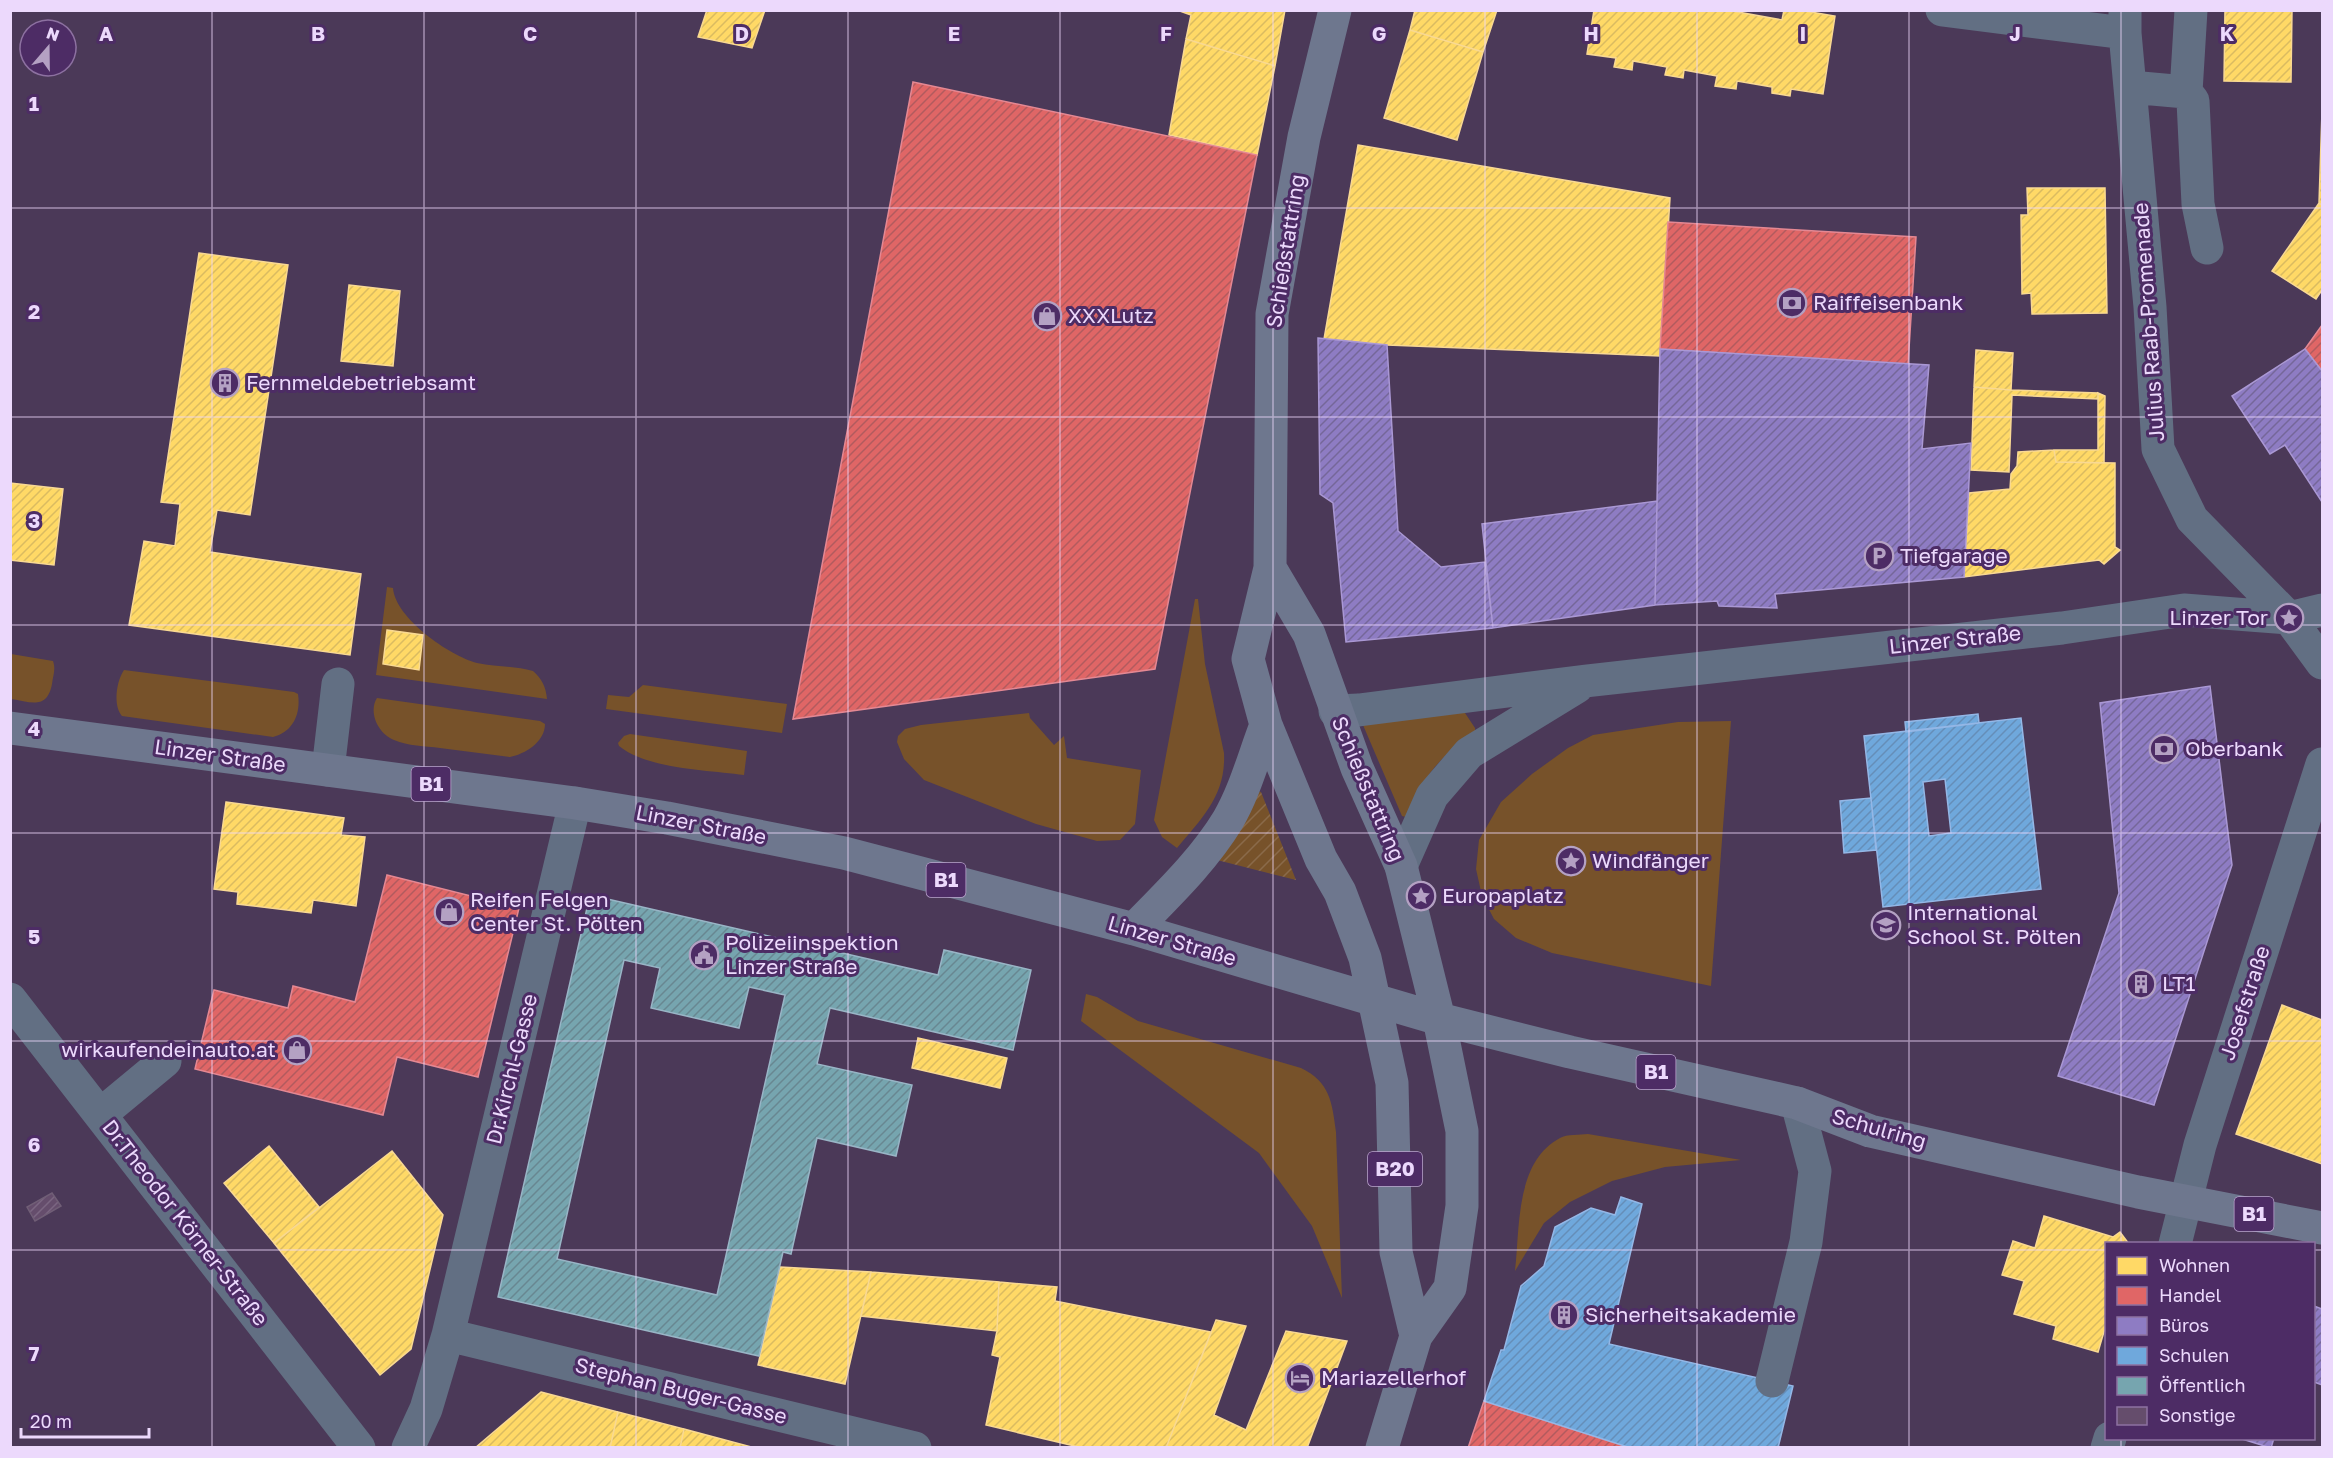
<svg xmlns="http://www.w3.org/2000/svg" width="2333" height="1458" font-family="'Golos Text',sans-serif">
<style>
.green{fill:#77522a}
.garden{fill:url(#garden-furrows)}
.homes{fill:url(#homes-hatch);stroke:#f9d993;stroke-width:1.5}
.shops{fill:url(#shops-hatch);stroke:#e48893;stroke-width:1.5}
.offices{fill:url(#offices-hatch);stroke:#aa98d4;stroke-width:1.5}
.schools{fill:url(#schools-hatch);stroke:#94b7e6;stroke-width:1.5;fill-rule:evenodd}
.public{fill:url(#public-hatch);stroke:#99b5c6;stroke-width:1.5;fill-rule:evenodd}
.building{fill:url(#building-hatch);stroke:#705e76;stroke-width:1.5}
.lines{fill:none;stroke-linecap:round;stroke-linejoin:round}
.minor{stroke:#626f83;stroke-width:33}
.major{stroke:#6e778e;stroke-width:33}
.grid{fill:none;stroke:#ecd9fc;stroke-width:1.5;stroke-opacity:0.55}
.labels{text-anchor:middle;stroke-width:6;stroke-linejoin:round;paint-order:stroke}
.shield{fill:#4d2c65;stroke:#bca5cf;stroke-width:1.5}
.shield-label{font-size:20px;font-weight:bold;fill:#ecd9fc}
.street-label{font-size:21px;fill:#ecd9fc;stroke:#4d2c65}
.poi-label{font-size:21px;fill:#ecd9fc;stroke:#4d2c65;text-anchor:start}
.grid-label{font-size:20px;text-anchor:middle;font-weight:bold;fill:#ecd9fc;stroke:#4d2c65;stroke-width:6;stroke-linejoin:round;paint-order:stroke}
</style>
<defs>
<pattern id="garden-furrows" width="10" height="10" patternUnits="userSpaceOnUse" patternTransform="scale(1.5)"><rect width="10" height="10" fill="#77522a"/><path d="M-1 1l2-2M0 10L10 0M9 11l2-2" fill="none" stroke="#8a6a4a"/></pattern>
<pattern id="homes-hatch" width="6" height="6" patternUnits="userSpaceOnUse" patternTransform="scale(1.5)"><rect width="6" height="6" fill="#ffd966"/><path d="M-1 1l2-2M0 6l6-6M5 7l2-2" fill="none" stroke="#dabb61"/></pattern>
<pattern id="shops-hatch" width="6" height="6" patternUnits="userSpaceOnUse" patternTransform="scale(1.5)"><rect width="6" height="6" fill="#e06666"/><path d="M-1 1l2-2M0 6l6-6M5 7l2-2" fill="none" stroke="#b25b5e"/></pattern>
<pattern id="offices-hatch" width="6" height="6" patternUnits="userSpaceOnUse" patternTransform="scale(1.5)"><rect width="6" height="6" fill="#8e7cc3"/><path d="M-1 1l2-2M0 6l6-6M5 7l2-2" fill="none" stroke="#756799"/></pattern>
<pattern id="schools-hatch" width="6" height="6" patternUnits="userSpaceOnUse" patternTransform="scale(1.5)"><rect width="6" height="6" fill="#6fa8dc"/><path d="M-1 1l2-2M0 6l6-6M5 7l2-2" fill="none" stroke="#658eb8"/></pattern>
<pattern id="public-hatch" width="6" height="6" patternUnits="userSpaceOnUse" patternTransform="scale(1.5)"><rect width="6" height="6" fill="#76a5af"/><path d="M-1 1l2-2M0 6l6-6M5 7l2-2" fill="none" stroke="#688791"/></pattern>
<pattern id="building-hatch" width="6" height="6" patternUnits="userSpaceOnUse" patternTransform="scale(1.5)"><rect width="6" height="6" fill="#654d6c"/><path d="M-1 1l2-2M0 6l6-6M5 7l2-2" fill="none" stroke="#7b6682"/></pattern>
</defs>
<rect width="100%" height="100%" fill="#4b3958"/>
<path class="green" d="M387 587 393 588C395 618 450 656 477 663 496 667 515 666 533 671 542 679 546 687 547 699L376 675Z
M1195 599H1198L1205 664 1224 753C1226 795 1203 817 1177 848L1162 837 1154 820Z
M11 654 53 661C56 669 53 676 52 684 47 710 31 702 11 699Z
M124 670 294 692 298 694C301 714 293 732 273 737L122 716C113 706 116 682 124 670Z
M643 685 787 704 782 733 606 709 608 695 629 697Z
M377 698 540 721 545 724C545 742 525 754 510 757 487 754 463 751 440 748 425 746 408 746 394 740 378 734 368 712 377 698Z
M1463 710 1475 728V732C1438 758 1424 776 1406 817L1402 816 1363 725Z
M1029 713 1030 718 1054 745 1064 736 1067 758 1141 770 1135 824 1120 840 1097 841 1036 824 924 780 904 759 897 742 898 736 905 729 921 725Z
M1731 721 1711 986 1552 953 1516 938 1494 919 1482 896 1476 869 1479 840 1501 802 1532 774 1568 748 1593 735 1678 722Z
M630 734 747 751 744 775C708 770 647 769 619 746L618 743 624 736Z
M1086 994 1097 997 1138 1021 1301 1068C1330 1082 1332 1102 1336 1132L1342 1298 1312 1226 1259 1153 1081 1021Z
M1588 1134 1741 1160 1665 1167 1612 1181 1570 1202 1544 1223 1515 1271C1520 1228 1515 1162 1560 1138 1567 1134 1580 1135 1588 1134Z"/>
<path class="garden" d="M1256 791 1261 792 1296 880 1213 859Z"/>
<path class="homes" d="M707 10H765L752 48 698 37Z
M1177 10H1285L1275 66 1186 39 1191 15Z
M1415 10H1497L1483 52 1410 30Z
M1594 10H1727L1782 20 1784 10H1799L1835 16 1823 94 1791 89 1790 96 1772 93V87L1737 81 1736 89 1715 86 1717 76 1684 70 1683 78 1665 75 1667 67 1633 61 1632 70 1614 67 1616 58 1587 54Z
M2225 10H2292L2291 82 2224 81Z
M1410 30 1483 52 1457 140 1384 118Z
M1186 39 1275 66 1257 155 1169 135Z
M2322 111V205L2319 203Z
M1358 145 1670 198 1660 356 1387 345 1324 339Z
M2027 188H2105L2107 313 2032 314 2031 293 2022 294 2021 215H2028Z
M2319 203 2322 205V290L2316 299 2272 271Z
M199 253 288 265 250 515 217 510 210 552 361 574 350 655 129 625 144 541 175 546 180 504 161 502Z
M349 285 400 291 393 366 341 361Z
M1976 350 2013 353 2011 390 1974 387Z
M1974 387 2011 390 2098 393V399L2012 395 2009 472 1971 470Z
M2098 393 2105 396 2104 463 2056 462 2054 450H2098Z
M2054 450 2056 462 2115 463V547L2120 550 2104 564 2099 560 1964 577 1969 493 2010 489 2011 474 2017 466 2018 452Z
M10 483 63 489 54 565 10 560Z
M387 630 423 635 419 670 383 664Z
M226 802 344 818 341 835 365 837 356 906 313 900 311 913 237 904 238 892 214 889Z
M2282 1005 2322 1020V1164L2236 1134Z
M918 1038 1007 1058 1000 1088 912 1068Z
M269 1146 319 1207 274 1243 224 1183Z
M392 1151 443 1215 411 1349 380 1375 274 1243Z
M2044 1216 2113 1237 2120 1232 2129 1244H2106V1325L2098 1352 2053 1339 2056 1326 2014 1314 2024 1281 2002 1275 2013 1241 2035 1248Z
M780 1267 871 1272 845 1384 758 1365Z
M871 1272 999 1282 997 1331 861 1316Z
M999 1282 1057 1287 1055 1301 1211 1332 1166 1448H1083L986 1425 1000 1357 992 1355 997 1331Z
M1216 1320 1246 1326 1214 1415 1246 1430 1286 1331 1347 1341 1307 1448H1166Z
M541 1392 618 1412 610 1448H475Z
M618 1412 684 1429 680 1448H610Z
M684 1429 755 1448H680Z"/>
<path class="shops" d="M913 82 1257 155 1155 669 793 719Z
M1668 222 1916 237 1908 365 1660 349Z
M2322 325V371L2305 349Z
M387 875 519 908 478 1077 397 1057 383 1115 195 1069 214 990 288 1008 293 986 355 1002Z
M1484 1401 1631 1448H1468Z"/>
<path class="offices" d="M1318 338 1387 345 1398 531 1441 567 1485 562 1493 628 1346 642 1333 503 1320 494Z
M1660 349 1929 365 1922 449 1971 443 1964 577 1775 594 1777 608 1719 606 1717 601 1655 605Z
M2305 349 2322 371V502L2285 445 2270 454 2232 396Z
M1657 501 1655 605 1493 628 1482 524Z
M2210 686 2232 865 2154 1105 2058 1076 2119 893 2100 703Z
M2314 1306 2322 1309V1385L2314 1382Z
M2239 1438H2274L2271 1448Z"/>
<path class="schools" d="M1978 714 1979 723 1906 732 1905 722Z
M2021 718 2041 889 1883 907 1864 736ZM1945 779 1951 833 1929 836 1923 782Z
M1871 798 1876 850 1844 853 1840 801Z
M1621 1197 1642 1204 1609 1344 1793 1386 1778 1448H1631L1484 1401 1501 1350H1504L1521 1286 1544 1266 1555 1227 1591 1208 1615 1215Z"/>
<path class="public" d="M590 895 938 975 944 950 1031 970 1013 1050 830 1008 817 1064 912 1085 896 1156 817 1138 791 1254 783 1252 759 1356 498 1297ZM624 960 660 968 651 1008 739 1028 749 987 785 995 717 1295 557 1259Z"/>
<path class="building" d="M52 1193 61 1206 35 1221 27 1207Z"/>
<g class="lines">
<path class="minor" d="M1942 10 2125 33
M2125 10V33L2150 307 2158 449 2192 519 2289 618 2322 663
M2130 87 2186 92 2191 10
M2186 92 2193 101 2198 204 2207 248
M1335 711 1359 710 1586 681 2062 628 2184 610 2289 618 2322 610
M328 770 338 684
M1401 866 1432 796 1469 753 1577 687
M10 999 359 1448
M101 1114 165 1061
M2175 1244 2200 1145 2322 764
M448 1335 915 1448
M1772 1381 1806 1242 1815 1171 1797 1103
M408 1448 426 1409 448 1335 575 803
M2107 1448 2110 1438"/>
<path class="major" d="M1335 10 1304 137 1272 314 1270 568 1248 659 1266 725 1321 859 1340 892 1365 958 1392 1083 1396 1252 1416 1336
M1270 568 1309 634 1357 768 1401 866 1439 1019 1462 1131V1206L1450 1288 1416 1336 1382 1448
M10 728 575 803 667 818 844 853 1134 929 1439 1019 1570 1052 1797 1103 1870 1131 2138 1192 2322 1228
M1134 929C1167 895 1203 861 1228 820 1245 791 1254 756 1266 725"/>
</g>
<path class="grid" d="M212 10V1448M424 10V1448M636 10V1448M848 10V1448M1060 10V1448M1273 10V1448M1485 10V1448M1697 10V1448M1909 10V1448M2121 10V1244M10 208H2322M10 417H2322M10 625H2322M10 833H2322M10 1041H2322M10 1250H2106M2314 1250H2322M2121 1438V1448"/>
<defs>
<g id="bank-ring" transform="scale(1.5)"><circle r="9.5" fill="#4d2c65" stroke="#b4a1c3" stroke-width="1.5"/><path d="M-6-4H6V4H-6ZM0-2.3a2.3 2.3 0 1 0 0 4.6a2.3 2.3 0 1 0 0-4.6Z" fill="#b4a1c3"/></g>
<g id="shop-ring" transform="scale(1.5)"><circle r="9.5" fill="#4d2c65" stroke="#b4a1c3" stroke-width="1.5"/><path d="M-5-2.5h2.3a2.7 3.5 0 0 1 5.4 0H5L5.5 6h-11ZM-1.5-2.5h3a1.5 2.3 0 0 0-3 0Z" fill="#b4a1c3"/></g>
<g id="building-ring" transform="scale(1.5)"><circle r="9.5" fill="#4d2c65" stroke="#b4a1c3" stroke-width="1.5"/><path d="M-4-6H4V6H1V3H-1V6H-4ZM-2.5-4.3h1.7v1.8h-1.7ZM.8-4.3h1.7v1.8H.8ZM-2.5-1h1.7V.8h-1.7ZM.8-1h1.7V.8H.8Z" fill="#b4a1c3"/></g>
<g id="parking-ring" transform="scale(1.5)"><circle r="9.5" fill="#4d2c65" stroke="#b4a1c3" stroke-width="1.5"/><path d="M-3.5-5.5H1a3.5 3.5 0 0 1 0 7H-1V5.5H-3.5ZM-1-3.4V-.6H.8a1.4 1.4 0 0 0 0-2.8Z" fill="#b4a1c3"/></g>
<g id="sight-ring" transform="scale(1.5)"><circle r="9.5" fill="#4d2c65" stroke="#b4a1c3" stroke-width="1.5"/><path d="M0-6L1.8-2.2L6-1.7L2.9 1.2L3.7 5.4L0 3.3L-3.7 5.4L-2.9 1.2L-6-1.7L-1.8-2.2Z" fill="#b4a1c3"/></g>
<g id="school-ring" transform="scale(1.5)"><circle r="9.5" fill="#4d2c65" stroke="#b4a1c3" stroke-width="1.5"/><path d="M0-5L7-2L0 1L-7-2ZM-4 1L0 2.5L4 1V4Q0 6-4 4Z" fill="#b4a1c3"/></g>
<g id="civic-ring" transform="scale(1.5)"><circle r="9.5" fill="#4d2c65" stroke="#b4a1c3" stroke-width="1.5"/><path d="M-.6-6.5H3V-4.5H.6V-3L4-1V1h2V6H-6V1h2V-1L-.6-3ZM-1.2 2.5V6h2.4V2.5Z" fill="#b4a1c3"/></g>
<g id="hotel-ring" transform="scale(1.5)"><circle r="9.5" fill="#4d2c65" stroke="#b4a1c3" stroke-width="1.5"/><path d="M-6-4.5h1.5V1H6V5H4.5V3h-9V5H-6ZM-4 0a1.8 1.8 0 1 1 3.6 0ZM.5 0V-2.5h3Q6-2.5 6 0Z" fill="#b4a1c3"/></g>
</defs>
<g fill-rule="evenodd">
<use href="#bank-ring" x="1792" y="303"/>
<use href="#shop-ring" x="1047" y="316"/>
<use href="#building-ring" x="225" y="383"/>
<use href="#parking-ring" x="1879" y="556"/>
<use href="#sight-ring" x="2289" y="618"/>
<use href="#bank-ring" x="2164" y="749"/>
<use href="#sight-ring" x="1571" y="861"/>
<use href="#sight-ring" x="1421" y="896"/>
<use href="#shop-ring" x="449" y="912"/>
<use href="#school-ring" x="1886" y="925"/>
<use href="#civic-ring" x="704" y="955"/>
<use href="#building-ring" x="2141" y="984"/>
<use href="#shop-ring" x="297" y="1050"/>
<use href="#building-ring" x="1564" y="1315"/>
<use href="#hotel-ring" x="1300" y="1378"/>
</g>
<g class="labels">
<g class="shield">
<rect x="411.5" y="767" width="39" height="34" rx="4.5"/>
<rect x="926.5" y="863" width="39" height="34" rx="4.5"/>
<rect x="1636.5" y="1055" width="39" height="34" rx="4.5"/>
<rect x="1368" y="1152" width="54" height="34" rx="4.5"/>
<rect x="2234.5" y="1197" width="39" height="34" rx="4.5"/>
</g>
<g class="shield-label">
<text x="431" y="791">B1</text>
<text x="946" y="887">B1</text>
<text x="1656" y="1079">B1</text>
<text x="1395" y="1176">B20</text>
<text x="2254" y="1221">B1</text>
</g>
<g class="street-label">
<text transform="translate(1286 251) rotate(-81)" y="7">Schießstattring</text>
<text transform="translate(2149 322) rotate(-94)" y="7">Julius Raab-Promenade</text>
<text transform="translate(1955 640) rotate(-6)" y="7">Linzer Straße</text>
<text transform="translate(220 756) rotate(8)" y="7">Linzer Straße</text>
<text transform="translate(1368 789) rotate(67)" y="7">Schießstattring</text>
<text transform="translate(701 825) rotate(11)" y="7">Linzer Straße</text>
<text transform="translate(1172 941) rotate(16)" y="7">Linzer Straße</text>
<text transform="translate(2245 1003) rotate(-72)" y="7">Josefstraße</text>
<text transform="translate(512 1069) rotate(-76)" y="7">Dr.Kirchl-Gasse</text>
<text transform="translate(1879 1129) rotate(16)" y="7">Schulring</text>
<text transform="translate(185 1223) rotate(52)" y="7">Dr.Theodor Körner-Straße</text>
<text transform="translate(681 1391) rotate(14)" y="7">Stephan Buger-Gasse</text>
</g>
<g class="poi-label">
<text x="1813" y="310">Raiffeisenbank</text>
<text x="1068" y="323">XXXLutz</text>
<text x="246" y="390">Fernmeldebetriebsamt</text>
<text x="1900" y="563">Tiefgarage</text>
<text x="2268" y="625" text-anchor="end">Linzer Tor</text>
<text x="2185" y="756">Oberbank</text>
<text x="1592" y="868">Windfänger</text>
<text x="1442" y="903">Europaplatz</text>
<text x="470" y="907">Reifen Felgen<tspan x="470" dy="24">Center St. Pölten</tspan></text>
<text x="1907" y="920">International<tspan x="1907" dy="24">School St. Pölten</tspan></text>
<text x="725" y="950">Polizeiinspektion<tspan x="725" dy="24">Linzer Straße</tspan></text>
<text x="2162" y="991">LT1</text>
<text x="276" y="1057" text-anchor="end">wirkaufendeinauto.at</text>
<text x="1585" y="1322">Sicherheitsakademie</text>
<text x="1321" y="1385">Mariazellerhof</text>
</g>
</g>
<g class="grid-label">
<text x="106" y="41">A</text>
<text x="318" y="41">B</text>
<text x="530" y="41">C</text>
<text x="742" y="41">D</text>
<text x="954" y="41">E</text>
<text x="1166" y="41">F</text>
<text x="1379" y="41">G</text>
<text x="1591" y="41">H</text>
<text x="1803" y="41">I</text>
<text x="2015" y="41">J</text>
<text x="2227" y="41">K</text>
<text x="34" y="111">1</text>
<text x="34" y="319">2</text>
<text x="34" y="528">3</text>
<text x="34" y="736">4</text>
<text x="34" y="944">5</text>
<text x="34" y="1152">6</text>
<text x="34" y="1361">7</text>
</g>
<rect width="2333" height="1458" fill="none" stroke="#ecd9fc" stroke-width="24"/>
<rect x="2105" y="1242" width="210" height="198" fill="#4d2c65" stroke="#8d71a1" stroke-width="1.5"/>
<rect x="2117" y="1257" width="30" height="18" fill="#ffd966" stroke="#8d71a1" stroke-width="1.5"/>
<text x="2159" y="1272" font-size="18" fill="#ecd9fc">Wohnen</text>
<rect x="2117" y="1287" width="30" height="18" fill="#e06666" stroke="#8d71a1" stroke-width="1.5"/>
<text x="2159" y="1302" font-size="18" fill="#ecd9fc">Handel</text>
<rect x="2117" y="1317" width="30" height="18" fill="#8e7cc3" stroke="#8d71a1" stroke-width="1.5"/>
<text x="2159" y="1332" font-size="18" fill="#ecd9fc">Büros</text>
<rect x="2117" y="1347" width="30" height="18" fill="#6fa8dc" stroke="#8d71a1" stroke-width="1.5"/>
<text x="2159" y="1362" font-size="18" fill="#ecd9fc">Schulen</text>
<rect x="2117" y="1377" width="30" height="18" fill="#76a5af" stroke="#8d71a1" stroke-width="1.5"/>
<text x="2159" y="1392" font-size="18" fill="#ecd9fc">Öffentlich</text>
<rect x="2117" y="1407" width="30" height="18" fill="#654d6c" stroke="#8d71a1" stroke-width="1.5"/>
<text x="2159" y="1422" font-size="18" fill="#ecd9fc">Sonstige</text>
<g transform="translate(48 48) rotate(20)"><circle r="28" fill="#4d2c65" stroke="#8d71a1" stroke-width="1.5"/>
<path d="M0-4.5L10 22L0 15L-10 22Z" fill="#b4a1c3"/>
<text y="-9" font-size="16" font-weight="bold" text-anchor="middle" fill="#ecd9fc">N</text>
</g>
<path d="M21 1428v9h128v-9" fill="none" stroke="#ecd9fc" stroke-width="3"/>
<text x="30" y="1428" font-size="18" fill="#ecd9fc" stroke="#4d2c65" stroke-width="4.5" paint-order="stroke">20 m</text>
</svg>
